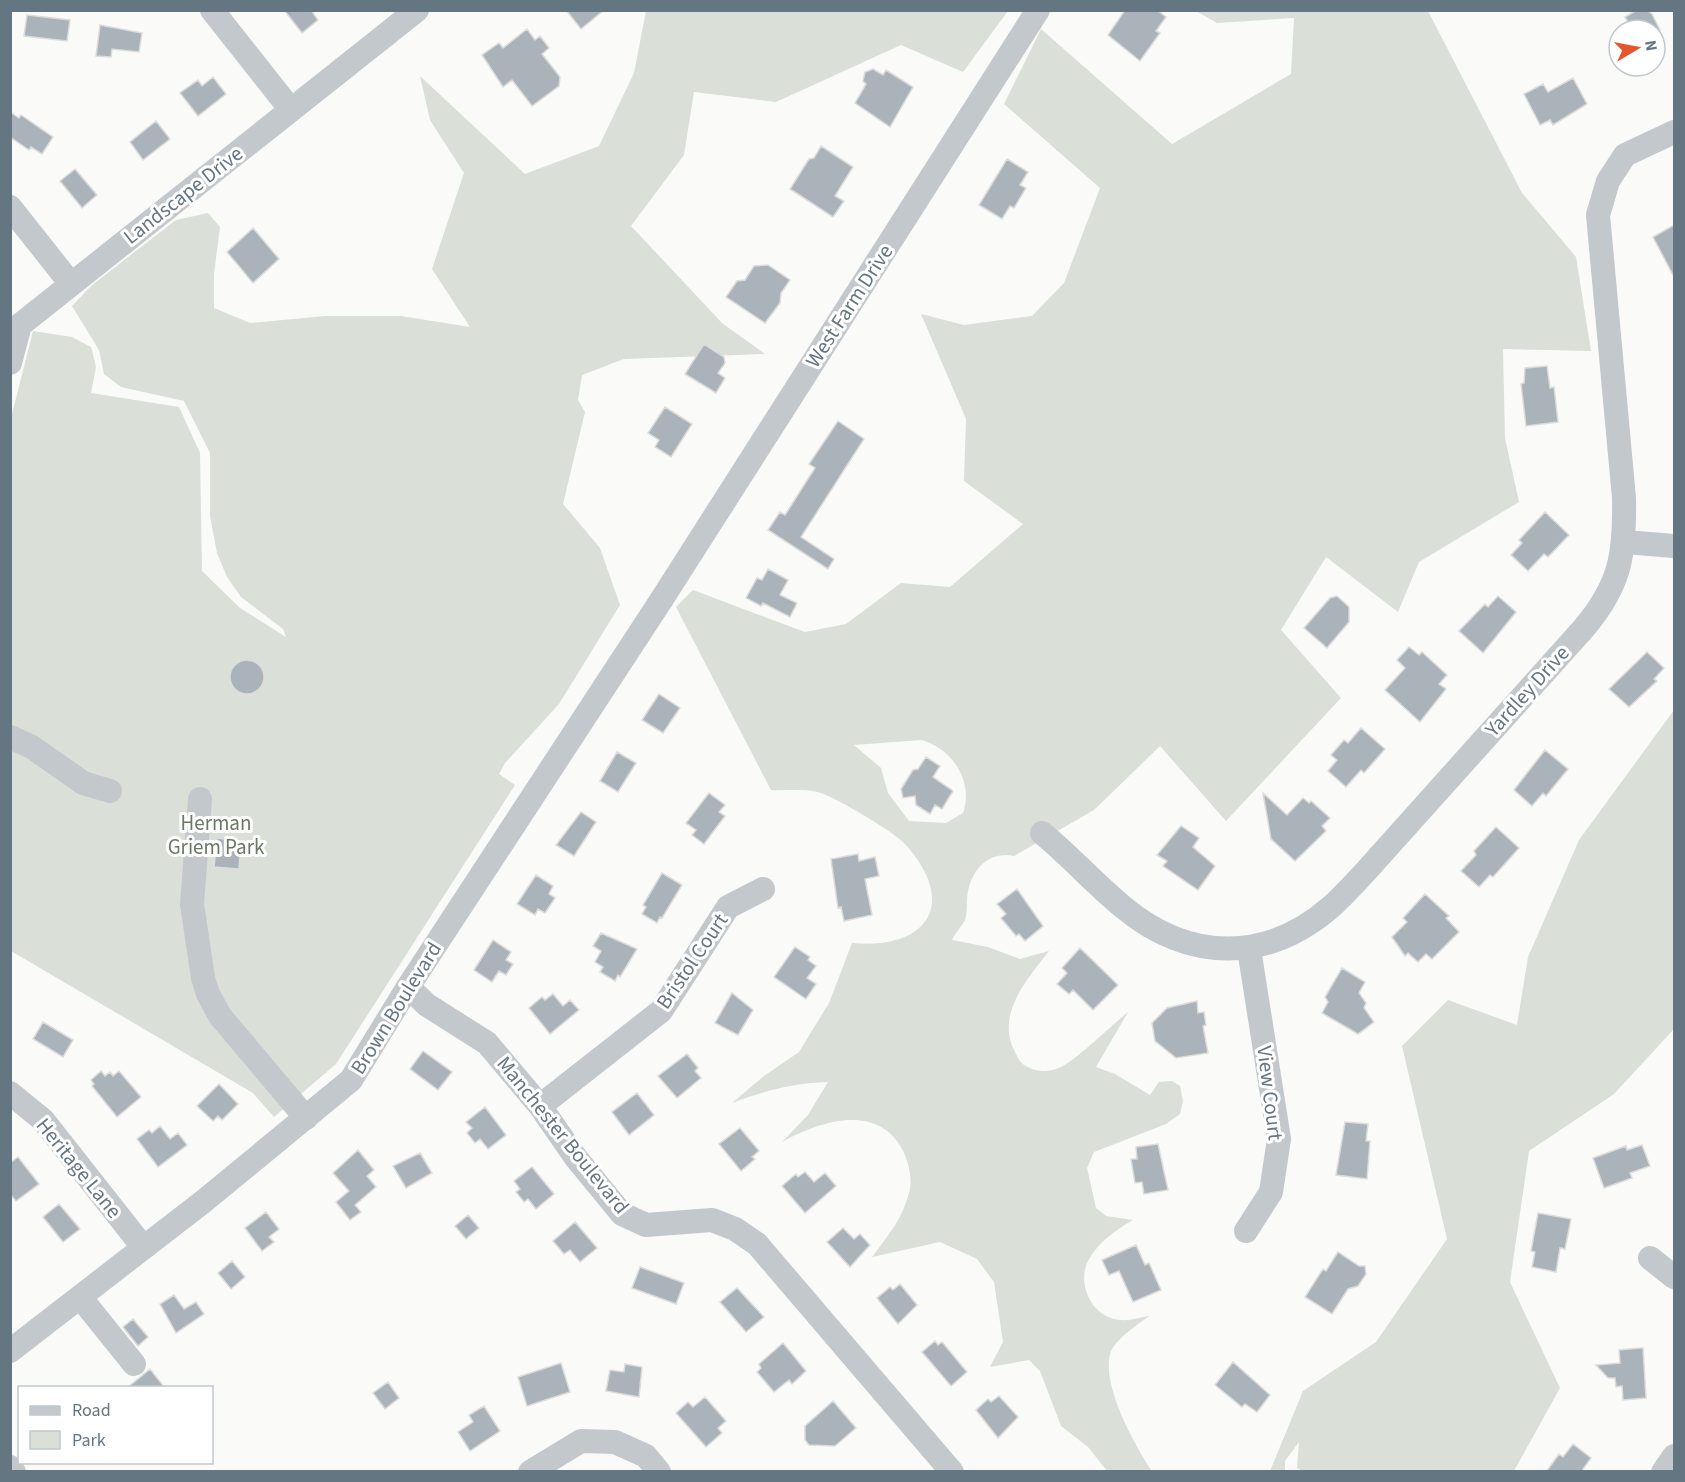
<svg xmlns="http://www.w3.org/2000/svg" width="1685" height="1482" font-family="'Source Sans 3',sans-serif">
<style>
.green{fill:#dadfd7;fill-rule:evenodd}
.building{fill:#aab3b9;stroke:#dcdcda;stroke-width:1.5}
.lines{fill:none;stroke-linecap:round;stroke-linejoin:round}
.minor{stroke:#c3c8cc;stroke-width:24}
.labels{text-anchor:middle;stroke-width:6;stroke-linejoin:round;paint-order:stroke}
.street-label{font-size:21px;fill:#657683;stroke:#fff}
.park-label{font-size:21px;fill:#687a64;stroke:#fff}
</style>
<rect width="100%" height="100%" fill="#fafaf8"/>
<path class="green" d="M646 11H1008L963 72 901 45 776 102 694 92 684 155 631 226 722 323 765 354 624 359 582 375 578 400 585 412 563 504 600 548 620 605 559 704 505 763 499 774 515 785 336 1064 274 1117 253 1093 11 951 10 422 33 331 72 337 91 347 96 367 91 393 179 407 200 453 202 571 240 608 286 637 283 629 241 597 227 577 217 553 210 516V453L184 401 121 387 104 374 99 350 72 306 92 285 176 220 208 213 220 227 214 274V308L250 323 325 316H401L470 327 432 269 464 173 430 120 420 76 525 174 599 146 634 73Z
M1196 11H1428L1522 193 1576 257 1591 351 1503 349 1505 438 1519 502 1419 562 1398 612 1326 557 1281 630 1341 698 1226 821 1160 746 1094 810 1014 856C990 851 973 868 968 891 966 900 968 911 965 920 962 926 955 933 952 940L988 947 1020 959 1049 951C1027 979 995 1015 1015 1052 1018 1058 1020 1063 1026 1066 1036 1072 1049 1073 1061 1067 1076 1060 1112 1025 1128 1012L1096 1067 1115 1074 1150 1095 1159 1082 1172 1081 1180 1086 1183 1101 1180 1114 1166 1124 1094 1152 1087 1168 1096 1208 1106 1216 1133 1220C1116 1230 1098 1242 1088 1261 1076 1285 1093 1319 1121 1320 1130 1321 1141 1317 1149 1316 1137 1325 1123 1334 1114 1346 1094 1373 1136 1448 1152 1471H1107L1088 1447 1061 1426 1040 1371 1029 1360 990 1367 1003 1342 994 1282 977 1259 940 1242 872 1257C887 1237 903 1218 909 1193 913 1181 909 1164 904 1153 880 1101 820 1121 782 1142L808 1115 828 1082C794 1083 763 1091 732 1103L764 1076 799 1052 829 1003 852 943C925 950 959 906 907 846 895 832 840 800 821 793 807 788 787 791 771 790L676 607 693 590 805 632 846 624 901 583 950 587 1023 524 964 481 966 419 921 314 964 325 1032 316 1064 283 1100 188 1004 104 1041 29 1172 144 1291 74 1294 18 1217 23ZM921 740C952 748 974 781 963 813L946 823 909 821 888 793 881 768 854 745Z
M1674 710V1029L1614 1094 1529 1151 1510 1282 1560 1388 1514 1471H1302L1297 1468 1299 1442 1285 1461V1471H1270L1303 1391 1376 1342 1447 1239 1402 1046 1448 1000 1517 1025 1528 957 1579 840Z"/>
<path class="building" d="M284 10H311L318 20 302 33Z
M566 10H604L581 29Z
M1125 10H1157L1166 17 1156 31 1160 33 1140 61 1108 35Z
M1637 10H1647L1652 14 1660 30H1633L1625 17Z
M27 15 70 20 67 41 24 36Z
M100 25 142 33 139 52 112 49 111 57 96 56Z
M527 29 535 40 540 36 549 48 542 54 560 77 559 86 532 106 512 80 503 87 482 55 499 43 503 48Z
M873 69 883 75 886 70 913 87 890 127 855 103 866 84 863 81 865 72Z
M213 77 226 94 198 116 180 93 198 80 202 86Z
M1573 78 1587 104 1553 125 1550 120 1540 125 1524 94 1543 84 1548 92Z
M10 112 19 118 21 115 53 137 42 154 31 147 29 150 10 137Z
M156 121 170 139 143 160 130 142Z
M821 146 853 167 835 196 844 201 833 217 790 189 809 159 814 158Z
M1007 159 1028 172 1020 185 1026 188 1014 208 1010 206 1002 219 979 205Z
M75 169 97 195 82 208 60 181Z
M1674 225V277L1653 237Z
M253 228 279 259 253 283 227 252Z
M768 265 790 280 781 293 780 303 765 323 726 297 737 281 745 280 754 266Z
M704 344 724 357 725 363 718 373 725 378 716 393 685 374Z
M1547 366 1550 388 1554 387 1558 422 1526 426 1521 384 1524 383 1525 368Z
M665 407 692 424 671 457 655 447 659 440 648 433Z
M838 421 864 439 801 537 834 559 828 569 768 530 780 512 785 515 815 468 809 464Z
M1545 512 1569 535 1548 557 1544 554 1528 571 1511 555 1522 543 1519 540Z
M768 569 788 580 780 595 797 603 790 617 763 603 761 606 746 598 757 578 762 580Z
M1337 596 1349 607V622L1327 648 1304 628 1330 598Z
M1498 596 1516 612 1483 653 1459 631 1485 604 1488 607Z
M1409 647 1419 655 1422 652 1447 675 1439 684 1446 689 1420 722 1385 690 1405 668 1397 660Z
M1647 652 1664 668 1654 679 1657 681 1629 707 1609 689Z
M230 677a17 17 0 1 1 34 0a17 17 0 1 1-34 0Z
M659 694 680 708 663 733 642 720Z
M1361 728 1385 749 1364 773 1361 770 1346 787 1328 771 1337 760 1331 755 1344 740 1348 743Z
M1545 750 1568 769 1546 796 1543 793 1532 806 1514 790Z
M617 752 636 763 618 792 600 781Z
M926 757 940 766 933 777 953 791 942 809 935 805 930 814 916 805 915 796 903 798 901 789 913 770 918 769Z
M709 793 725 805 719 812 725 816 704 844 692 835 696 830 686 823Z
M1263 793 1287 815 1303 798 1309 803 1311 801 1330 818 1322 826 1326 831 1295 861 1271 839Z
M581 812 596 822 574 856 556 845Z
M1181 826 1199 838 1193 847 1215 866 1198 890 1163 866 1167 861 1157 855Z
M1496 827 1519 848 1493 877 1490 875 1479 887 1461 871 1476 855 1474 851Z
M217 838 241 841 239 869 214 867Z
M858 854 859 861 875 857 879 876 865 879 872 915 844 921 841 907 838 908 831 859Z
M662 873 682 885 662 918 660 917 657 923 642 914 646 907 643 905Z
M536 875 553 886 549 894 555 898 545 913 538 909 535 915 517 904Z
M1017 889 1043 926 1025 941 1019 934 1016 936 1001 918 1006 914 997 904Z
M1425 894 1449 916 1446 918 1459 932 1432 959 1426 954 1418 962 1408 953 1405 956 1392 937 1407 922 1403 918Z
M601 933 637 949 620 977 618 975 615 981 600 972 603 967 595 962 601 951 593 946Z
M493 940 511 952 506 960 513 964 506 975 499 971 492 982 474 970Z
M795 947 810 957 808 960 816 966 807 978 816 984 806 999 774 977Z
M1080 948 1118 985 1093 1010 1073 990 1069 994 1057 984 1067 973 1062 968Z
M1342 968 1365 982 1359 993 1366 1003 1364 1008 1374 1022 1358 1034 1322 1013 1328 1002 1325 997Z
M732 993 753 1010 738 1035 715 1023Z
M553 994 563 1006 570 1000 579 1010 550 1034 529 1008 542 997 545 1000Z
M1197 1001 1198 1013 1204 1012 1206 1025 1203 1026 1208 1053 1176 1058 1155 1041 1152 1023 1167 1008Z
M43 1022 73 1040 63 1057 33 1039Z
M423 1051 452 1072 438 1090 410 1069Z
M687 1054 698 1068 695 1071 701 1078 677 1098 658 1076Z
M101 1071 105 1076 110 1072 113 1076 119 1071 141 1097 117 1117 92 1086 94 1084 91 1080Z
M219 1084 238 1104 222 1120 218 1116 213 1121 197 1106Z
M637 1093 654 1115 629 1135 612 1112Z
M485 1107 506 1135 488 1149 480 1139 475 1143 467 1133 472 1128 466 1122Z
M1345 1122 1368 1124 1366 1141H1370L1367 1179 1336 1175Z
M160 1126 170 1139 178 1133 187 1145 158 1167 137 1139 149 1130 152 1133Z
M740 1128 759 1151 752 1157 755 1159 741 1171 719 1144Z
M1158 1144 1168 1190 1144 1194 1142 1182 1135 1183 1131 1159H1137L1136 1147Z
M1642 1145 1650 1166 1630 1173 1632 1178 1604 1188 1593 1158 1626 1146 1627 1150Z
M358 1150 374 1170 367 1176 376 1187 355 1205 361 1212 350 1220 336 1202 349 1191 333 1173Z
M420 1153 432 1173 406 1188 393 1166Z
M18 1157 39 1184 16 1201 10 1194V1163Z
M532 1167 554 1194 536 1209 528 1199 524 1202 516 1192 520 1189 514 1181Z
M805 1172 814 1182 825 1173 836 1186 805 1213 782 1186 796 1174 798 1177Z
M59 1204 80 1229 63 1242 43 1217Z
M266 1212 279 1229 269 1237 274 1242 262 1251 245 1228Z
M1538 1213 1571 1219 1565 1249 1560 1248 1556 1272 1532 1267 1535 1252 1531 1251Z
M468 1215 479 1228 466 1239 455 1226Z
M575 1222 597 1248 580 1262 570 1250 564 1254 553 1241Z
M843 1228 854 1239 860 1234 870 1245 850 1267 827 1242Z
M1136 1245 1145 1265 1149 1263 1161 1290 1133 1302 1119 1271 1109 1275 1102 1260Z
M1338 1252 1359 1266H1365L1366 1274 1358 1286 1348 1289 1332 1314 1305 1297 1323 1269 1326 1271Z
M232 1261 245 1277 231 1289 218 1273Z
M640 1267 684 1283 676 1304 632 1288Z
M900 1284 917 1305 898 1324 877 1298 890 1287 893 1290Z
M737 1288 764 1317 746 1332 720 1302Z
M174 1295 184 1309 196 1302 204 1314 176 1333 160 1304Z
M133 1319 148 1337 138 1346 123 1327Z
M935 1341 938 1345 942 1342 967 1372 951 1386 922 1352Z
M783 1343 806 1371 792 1384 789 1380 774 1392 757 1372 761 1368 759 1364Z
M1640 1348H1643L1646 1398 1623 1400 1622 1386 1616 1387 1615 1378H1608L1596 1365 1620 1363 1619 1350Z
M1233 1362 1270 1395 1257 1412 1245 1404 1242 1407 1215 1385Z
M561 1363 570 1392 527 1406 518 1377Z
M625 1364 642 1367 639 1397 606 1391 610 1370 624 1372Z
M150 1369 165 1388H127Z
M388 1382 399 1398 385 1409 373 1393Z
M999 1396 1018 1417 998 1438 976 1410 988 1399 991 1402Z
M705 1397 726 1421 718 1428 722 1433 706 1447 676 1413 688 1402 693 1407Z
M833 1401 856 1428 835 1446 809 1445 805 1440V1426Z
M484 1406 500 1431 470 1451 458 1432 473 1422 469 1415Z
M1573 1444 1591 1458 1581 1472H1546L1559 1454 1563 1457Z"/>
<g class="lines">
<path class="minor" d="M212 10 291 110
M10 207 71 284
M10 363 20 325 417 10
M1625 542 1674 546
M10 737 32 747 83 783 110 791
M200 799 192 904 203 978 208 994 220 1016 306 1118
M1042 833C1070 856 1095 884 1123 907 1189 962 1267 963 1332 906 1344 895 1356 882 1367 870L1584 628C1621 584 1625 554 1624 498L1598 215 1608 181 1625 155 1674 132
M408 987 427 1005 487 1043 540 1106 576 1158 622 1214 646 1225 712 1220 735 1229 757 1244 952 1472
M10 1093 43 1120 143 1247
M540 1106 661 1011 728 907 763 889
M1246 1231 1271 1192 1279 1139 1249 949
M1650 1258 1674 1277
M80 1297 134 1364
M10 1351 204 1201 351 1080 408 987 660 602 1038 10
M10 1467 14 1472
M530 1472 581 1441 615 1442 646 1456 659 1472
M1663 1472 1674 1456"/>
</g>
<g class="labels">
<g class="street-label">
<text transform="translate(183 195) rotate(-38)" y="7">Landscape Drive</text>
<text transform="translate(849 306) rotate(-57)" y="7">West Farm Drive</text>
<text transform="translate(1527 691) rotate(-48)" y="7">Yardley Drive</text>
<text transform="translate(692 961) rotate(-56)" y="7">Bristol Court</text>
<text transform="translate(396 1008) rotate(-58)" y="7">Brown Boulevard</text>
<text transform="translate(1270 1093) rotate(83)" y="7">View Court</text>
<text transform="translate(563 1135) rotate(51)" y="7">Manchester Boulevard</text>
<text transform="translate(79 1168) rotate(51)" y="7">Heritage Lane</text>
</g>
<g class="park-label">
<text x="216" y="830">Herman<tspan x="216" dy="24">Griem Park</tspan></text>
</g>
</g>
<rect width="1685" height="1482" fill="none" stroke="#657683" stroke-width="24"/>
<rect x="18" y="1386" width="195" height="78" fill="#ffffff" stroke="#c1c8cd" stroke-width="1.5"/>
<rect x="30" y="1406" width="30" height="9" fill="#c3c8cc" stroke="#c1c8cd" stroke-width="1.5"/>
<text x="72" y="1416" font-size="18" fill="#657683">Road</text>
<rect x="30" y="1431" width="30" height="18" fill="#dadfd7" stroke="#c1c8cd" stroke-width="1.5"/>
<text x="72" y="1446" font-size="18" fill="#657683">Park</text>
<g transform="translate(1637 48) rotate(80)"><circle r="28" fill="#ffffff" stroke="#c1c8cd" stroke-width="1.5"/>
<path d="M0-4.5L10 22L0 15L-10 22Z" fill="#e4572e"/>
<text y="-9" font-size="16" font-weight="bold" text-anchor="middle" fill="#657683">N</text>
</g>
</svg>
